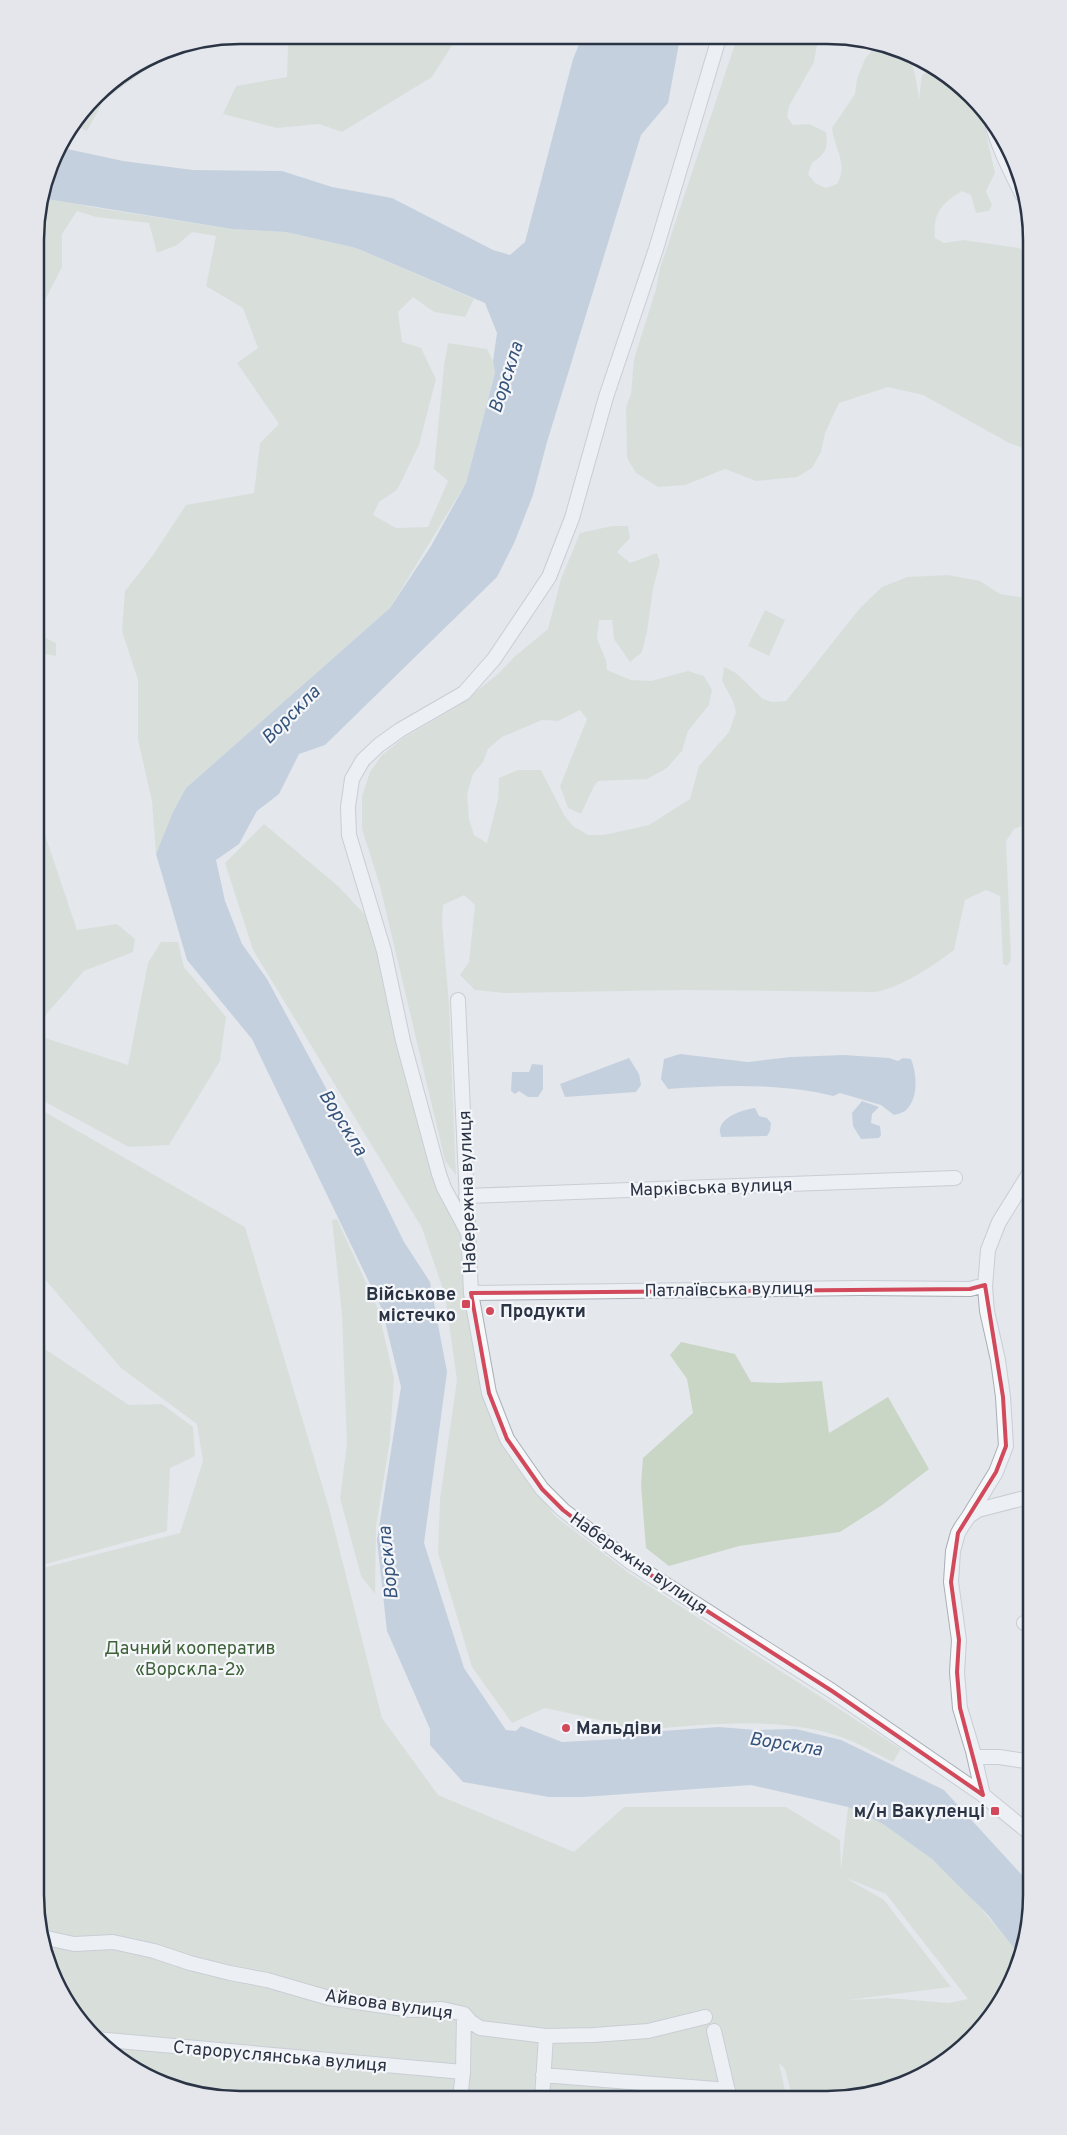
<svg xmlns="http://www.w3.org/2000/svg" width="1067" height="2135" font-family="Overpass,sans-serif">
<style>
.green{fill:#c9d6c5;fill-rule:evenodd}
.water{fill:#9fb4cc}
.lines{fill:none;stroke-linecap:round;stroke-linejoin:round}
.minor-casing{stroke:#a9aeb7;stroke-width:16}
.minor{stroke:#f7f8fa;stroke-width:14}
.marked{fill:none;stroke:#d1495b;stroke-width:4;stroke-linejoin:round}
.poi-dot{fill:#d1495b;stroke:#f4f6f9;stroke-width:2}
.labels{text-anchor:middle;stroke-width:4.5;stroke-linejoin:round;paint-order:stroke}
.street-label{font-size:18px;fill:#2b3445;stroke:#f4f6f9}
.poi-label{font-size:18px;font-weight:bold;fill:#2b3445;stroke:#f4f6f9;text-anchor:end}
.park-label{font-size:18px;fill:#3f6138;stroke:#f4f6f9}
.water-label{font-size:19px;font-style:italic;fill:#34527a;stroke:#f4f6f9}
.rim{fill:none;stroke:#2b3445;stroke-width:2.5}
</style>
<rect width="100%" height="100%" fill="#e4e7ec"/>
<path class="green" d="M284 35 458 36 432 77 342 132 319 124 277 128 223 114 236 86 287 77 288 41Z
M737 38 818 39 814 62 789 106 787 117 793 125 809 124 826 132C828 150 826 153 812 163L808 174 815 183 826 188 837 184C849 164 834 149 832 128L855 94 857 79 865 59 874 48 869 40 908 53 915 74 919 99 922 75 931 68 925 61 963 86 980 106 995 173 986 191 992 205 989 211 976 213 971 195 962 191C941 204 933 213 935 238L944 243 963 240 1019 248 1027 255 1032 268V451L1009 443 923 395 888 387 839 403 825 433 821 452 812 468 797 477 756 481 725 469 685 485 658 487 636 473 627 458 626 407 631 394 634 359 656 289 660 268Z
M177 47 104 100 87 131 75 125 105 86 162 50Z
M42 196 91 207 232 229 286 232 356 248 474 299 465 317 434 312 413 297 398 312 402 342 421 348 436 379 419 445 397 490 379 502 373 515 396 528 428 527 448 481 434 469 444 365 448 343 487 349 493 361 495 373 466 483 390 608 186 788 156 854 152 801 138 740V680L122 631 125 591 153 555 186 505 254 493 260 443 279 424 237 363 258 348 243 308 206 286 216 236 192 232 177 245 157 253 149 223 96 217 77 211 62 234V267L46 298H37V213Z
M612 526H628L630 538 617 552 630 563 657 553 660 562 653 589 647 632 642 652 630 662 614 639 612 620H599L597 639 606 660 607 670 631 680 651 681 688 671 704 676 712 690 709 705 688 731 682 751 667 768 647 779 598 781 594 786 581 814 568 808 560 786 587 719 580 710 558 721 542 720 502 737 488 749 483 762 473 774 467 794 469 819 474 835 487 843 498 799 499 778 518 770H541L564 815 573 826 588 835H604L649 825 690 799 699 766 729 732 736 712 733 701 722 681 724 667 736 673 763 699 772 702 786 701 860 608 882 587 907 577 948 575 980 581 1000 594 1032 599V830L1029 823 1014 829 1006 841 1011 960 1007 966 1003 964 1000 896 986 890 965 900 954 950C933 966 899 989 874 992L684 990 505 993 475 990 460 975 469 962 475 905 464 895 443 905 442 922 449 1004 456 1175 445 1161 380 886 362 829V796L370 772 382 755 402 739 458 706 498 674 514 657 548 629 561 579 580 533Z
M36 579 45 607 43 637 56 643V656L41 653 36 657Z
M765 610 785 620 769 656 748 646Z
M36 808 77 930 117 924 135 939 133 952 84 971 36 1026Z
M264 824 338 886 368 918 433 1179 462 1237 487 1403 505 1449 555 1516 629 1573 901 1749 893 1762C876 1754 859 1743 841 1737 776 1714 689 1726 622 1732L609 1722 545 1708 512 1723 472 1667 438 1553 440 1499 457 1380 445 1295 422 1228 253 950 225 863Z
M161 942H178L184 967 226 1017 220 1061 169 1145 129 1147 36 1097V1035L128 1065 148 963Z
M36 1107 245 1227 329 1508 382 1718 438 1795 574 1852 624 1807H786L840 1840 841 1869 848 1807C859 1813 871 1818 883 1824 934 1852 982 1908 1018 1953L1020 1956 1017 1973 990 2020 941 2065 893 2089 827 2100H793L785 2069 779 2063 787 2100 213 2098 161 2084 105 2049 69 2009 46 1961 35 1895V1570L180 1533 203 1461 197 1424 121 1368 36 1269ZM846 1878 886 1894 968 1999 949 2003 888 1998 848 2000 951 1987 884 1900Z
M337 1219 378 1309 394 1378 390 1440 376 1527 375 1594 361 1576 340 1498 347 1444 342 1315 332 1220Z
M681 1342 735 1354 751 1382 778 1383 822 1381 829 1433 888 1397 929 1469 882 1505 840 1532 739 1546 669 1566 646 1548 641 1485 643 1458 693 1413 687 1379 670 1355Z
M36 1343 129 1405 162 1404 193 1427 195 1456 170 1468 167 1531 35 1567Z"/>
<path class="water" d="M582 37 680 38 668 103 641 135 547 442 533 495 515 541 497 577 325 745 299 754 279 794 257 811 239 844 216 860 225 901 242 944 267 979 354 1140 404 1242 430 1282 447 1372 424 1543 464 1668 506 1730 516 1731 521 1726 562 1742 618 1739 634 1733 719 1727 756 1730 796 1729 841 1740 944 1790 1032 1886V1909L1020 1956 988 1915 932 1859 883 1824 848 1807 751 1785 583 1797H549L463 1782 430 1745V1729L387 1631 377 1540 401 1387 382 1309 252 1039 187 960 156 854 173 812 186 788 390 608 431 546 466 483 495 373 493 361 497 333 485 303 356 248 286 232 232 229 41 198 56 149 58 147 123 161 193 170 282 171 332 187 392 198 493 250 510 255 525 242 573 59Z
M680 1054 748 1062 791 1057 844 1055 889 1058 898 1061 903 1058 911 1059C917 1074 919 1099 905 1111 902 1113 897 1114 894 1115L881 1105 840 1093 833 1096C783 1083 720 1085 668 1089L661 1079 664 1059Z
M629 1058 639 1074 641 1085 636 1092 565 1097 560 1084Z
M532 1064 543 1065V1089L538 1097H528L519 1091 515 1094 511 1091 512 1072H529Z
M862 1101 879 1107 872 1114 871 1123 880 1126 881 1135 879 1138 861 1139 853 1126 852 1113Z
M755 1108 759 1116 767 1118 771 1123 770 1131 767 1136 721 1137C721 1134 719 1131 720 1129 722 1116 745 1109 755 1108Z"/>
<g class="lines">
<g class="minor-casing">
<path id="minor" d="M991 119C997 145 1010 170 1022 194L1025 196
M458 1000 471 1293 489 1393 507 1439 525 1465 542 1489 563 1510 629 1561 832 1691 983 1795 1032 1835
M466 1196 955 1178
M467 1231 444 1188 439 1174 403 1041 384 951 349 835 348 807 352 779 363 760 379 745 400 730 464 693 494 659 549 577 572 518 606 397 656 249 719 38
M471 1293 861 1288 970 1289 985 1285
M969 1516 996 1472 1006 1446 1003 1397 998 1360 987 1311 985 1287 988 1250 999 1222 1032 1169
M1024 1623 1032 1622
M975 1757H999L1032 1762
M983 1795 973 1751 960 1708 957 1672 959 1640 951 1582 953 1551 958 1533 962 1526 969 1516 978 1510 1032 1496
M42 1937 74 1944 113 1942 154 1951 190 1963 230 1973 267 1980 329 1998 411 2010 442 2009 464 2014 471 2022 480 2028 546 2036 594 2035 648 2031 705 2017
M714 2031 730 2100
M96 2039 463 2072
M543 2075 728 2090
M460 2099 463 2072 464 2014
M542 2099 546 2036"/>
</g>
<use href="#minor" class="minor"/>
</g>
<path d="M0 0H1067V2135H0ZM985 1285 1003 1397 1006 1446 996 1472 958 1533 951 1582 959 1640 957 1672 960 1708 983 1795 832 1691 629 1561 563 1510 542 1489 507 1439 489 1393 471 1293 970 1289Z" fill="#e4e7ec" fill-opacity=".55" fill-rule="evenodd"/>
<path class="marked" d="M985 1285 1003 1397 1006 1446 996 1472 958 1533 951 1582 959 1640 957 1672 960 1708 983 1795 832 1691 629 1561 563 1510 542 1489 507 1439 489 1393 471 1293 970 1289Z"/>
<g class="poi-dot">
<rect x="461" y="1299" width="10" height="10" rx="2.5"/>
<circle cx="490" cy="1311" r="5"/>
<circle cx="566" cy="1728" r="5"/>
<rect x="990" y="1806" width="10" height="10" rx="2.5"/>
</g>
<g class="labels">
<g class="street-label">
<text transform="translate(711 1187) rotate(-2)" y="6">Марківська вулиця</text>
<text transform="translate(467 1192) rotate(-92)" y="6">Набережна вулиця</text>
<text transform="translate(729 1289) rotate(-1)" y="6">Патлаївська вулиця</text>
<text transform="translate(639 1563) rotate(35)" y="6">Набережна вулиця</text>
<text transform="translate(389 2004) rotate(8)" y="6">Айвова вулиця</text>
<text transform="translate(280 2056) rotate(5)" y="6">Староруслянська вулиця</text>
</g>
<g class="poi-label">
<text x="456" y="1300">Військове<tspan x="456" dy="21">містечко</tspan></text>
<text x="500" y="1317" text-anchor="start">Продукти</text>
<text x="576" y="1734" text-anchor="start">Мальдіви</text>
<text x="985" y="1817">м/н Вакуленці</text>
</g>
<g class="park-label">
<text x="190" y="1654">Дачний кооператив<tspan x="190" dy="21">«Ворскла-2»</tspan></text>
</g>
<g class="water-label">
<text transform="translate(505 377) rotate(-72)" y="7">Ворскла</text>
<text transform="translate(290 714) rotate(-45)" y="7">Ворскла</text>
<text transform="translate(344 1122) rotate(58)" y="7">Ворскла</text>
<text transform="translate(387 1563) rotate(-96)" y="7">Ворскла</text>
<text transform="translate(786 1743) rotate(9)" y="7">Ворскла</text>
</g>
</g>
<path d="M0 0H1067V2135H0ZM240 44H827A196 196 0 0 1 1023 240V1895A196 196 0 0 1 827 2091H240A196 196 0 0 1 44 1895V240A196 196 0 0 1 240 44Z" fill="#e4e6eb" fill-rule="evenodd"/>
<path class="rim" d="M240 44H827A196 196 0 0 1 1023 240V1895A196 196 0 0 1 827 2091H240A196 196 0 0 1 44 1895V240A196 196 0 0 1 240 44Z"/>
</svg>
